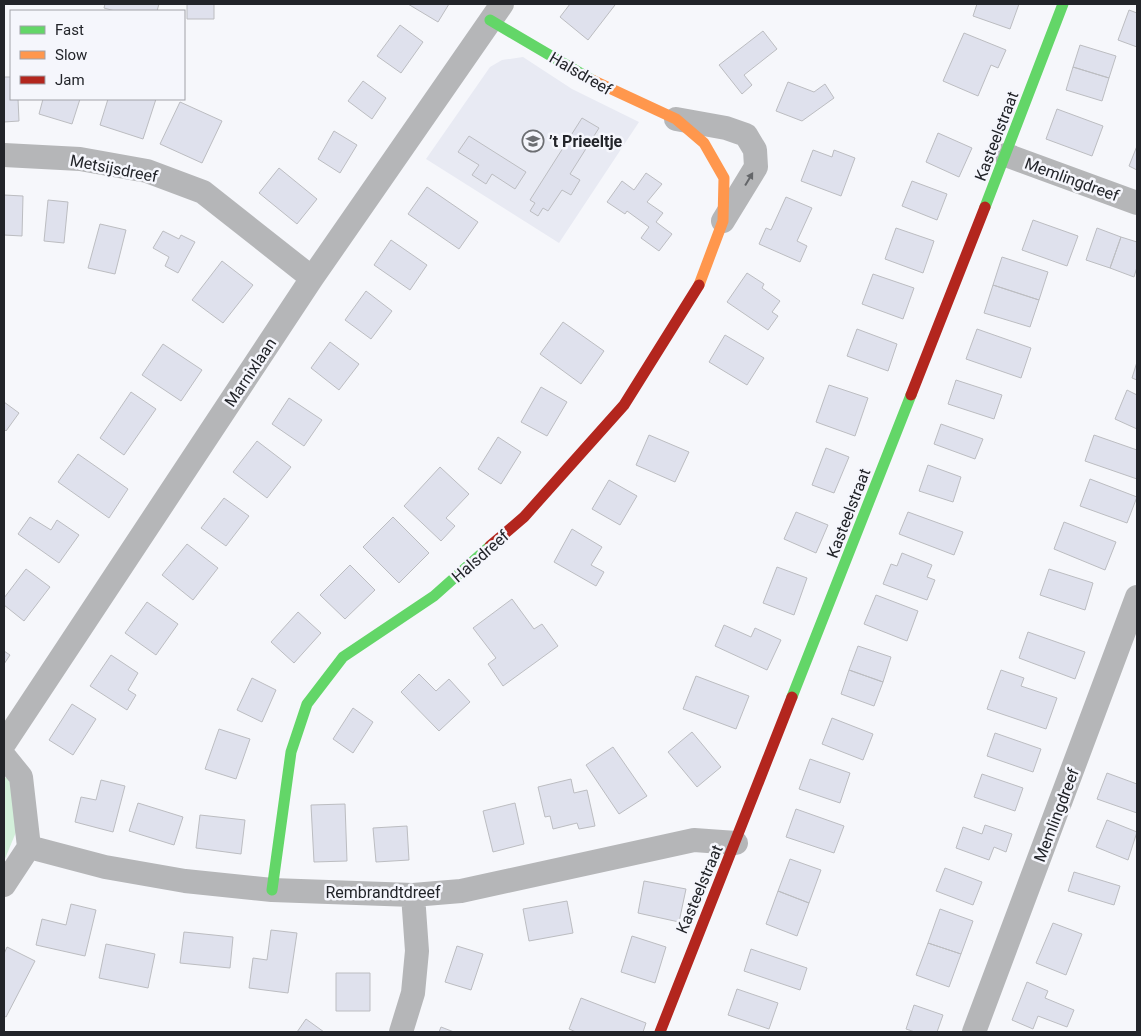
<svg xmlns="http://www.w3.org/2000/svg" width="1141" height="1036" font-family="Roboto,sans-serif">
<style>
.built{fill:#e8eaf3}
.green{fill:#d3f0da}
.building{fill:#dfe1ed;stroke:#bcbdc1}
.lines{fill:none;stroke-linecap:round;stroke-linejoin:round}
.street{stroke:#b5b6b8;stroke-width:24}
.fast{stroke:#63d668;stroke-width:11}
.slow{stroke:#ff974d;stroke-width:11}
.jam{stroke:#b3261e;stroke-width:11}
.oneway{fill:#646669}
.labels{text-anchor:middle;stroke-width:5;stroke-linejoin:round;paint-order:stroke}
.street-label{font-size:16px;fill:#222429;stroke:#f5f6fc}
.poi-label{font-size:16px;font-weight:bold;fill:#222429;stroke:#f5f6fc;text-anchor:start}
</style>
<rect width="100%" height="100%" fill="#f6f7fb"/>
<path class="built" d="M523 57 572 89 639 122 559 243 426 159 490 67 502 60Z"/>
<path class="green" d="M4 777 9 779 19 825 4 861Z"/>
<path class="building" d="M105 4H159L157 11H115L104 8Z
M187 4H214V19H187Z
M408 4H449L438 22Z
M570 4H614L615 5 588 40 560 17Z
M977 4H1019L1010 29 973 16Z
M1129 10 1137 13V47L1118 40Z
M400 25 423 42 401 73 377 56Z
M763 31 777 49 744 75 752 85 742 94 719 65Z
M964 33 1006 50 998 68 991 65 978 96 943 81Z
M1080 45 1116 56 1109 78 1073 67Z
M1073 67 1109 78 1102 101 1066 90Z
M4 77H11V99H18L19 121 4 122Z
M363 81 386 98 372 119 348 101Z
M788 82 814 92 825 84 834 98 802 121 776 111Z
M43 99H80L72 124 39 114Z
M108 99H156L143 139 100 125Z
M180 102 222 121 202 163 160 144Z
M1057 109 1103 126 1092 156 1046 139Z
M582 118 599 128 570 174 580 180 571 195 562 190 548 211 543 208 538 216 530 211 535 203 530 200Z
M334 131 357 145 340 173 318 159Z
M938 133 972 148 959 177 926 162Z
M469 136 526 172 515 189 492 174 486 184 472 175 479 165 458 152Z
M1137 146V170L1129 166Z
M813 150 832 157 834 150 855 158 841 196 801 181Z
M279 168 317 199 297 224 259 193Z
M646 173 662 184 647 202 663 213 656 222 672 234 659 251 641 238 649 227 627 211 625 214 607 202 622 181 634 190Z
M912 181 947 194 937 220 902 206Z
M427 187 478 222 459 249 408 214Z
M4 195 23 196 22 236 4 235Z
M786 197 812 208 797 241 807 246 800 262 759 244 766 228 771 230Z
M48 200 68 202 64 243 44 241Z
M1033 220 1078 236 1067 266 1022 250Z
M100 224 126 230 115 274 88 268Z
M896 228 934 241 923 273 885 259Z
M1097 228 1121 237 1110 268 1086 260Z
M163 231 179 239 181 235 195 242 178 273 165 266 169 257 153 248Z
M1121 237 1137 242V267L1134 277 1110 268Z
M391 240 427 265 410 290 374 265Z
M1002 257 1048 272 1039 300 993 285Z
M222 261 253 285 223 323 192 300Z
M747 273 764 284 762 288 780 301 772 312 778 316 768 330 727 302Z
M873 274 914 288 903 319 862 304Z
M993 285 1039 300 1030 327 984 313Z
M366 291 392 311 371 339 345 320Z
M563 322 604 351 581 384 540 354Z
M857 329 897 344 888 371 847 356Z
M977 329 1031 348 1021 378 966 359Z
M725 335 764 358 747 385 709 362Z
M330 342 359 364 339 390 311 368Z
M163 344 202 370 181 401 142 375Z
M1137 362V380L1132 378Z
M956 380 1002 395 994 419 948 404Z
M829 385 868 398 855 436 816 422Z
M541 387 567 402 547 436 521 422Z
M1127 390 1137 395V429L1115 419Z
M131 392 156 409 124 455 100 438Z
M289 398 322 420 304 446 272 424Z
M4 402 19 413 6 431 4 429Z
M941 424 983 439 975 459 934 444Z
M649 435 689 452 675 482 636 465Z
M1094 435 1137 450V479L1085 461Z
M498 437 521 452 501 484 478 469Z
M257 441 291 467 267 498 233 472Z
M826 448 849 457 834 493 812 485Z
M78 454 128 489 109 518 58 482Z
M928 465 961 477 953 502 919 491Z
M440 467 469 494 446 518 455 526 441 541 404 506Z
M1090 479 1137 497 1127 523 1080 506Z
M609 480 637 496 620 525 592 509Z
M224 498 249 516 226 546 201 528Z
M796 512 828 525 816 553 784 539Z
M908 512 963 532 954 555 899 534Z
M30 517 51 530 57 520 79 535 59 563 18 534Z
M393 517 429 553 399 583 363 547Z
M1064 522 1116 542 1105 570 1054 549Z
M572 529 602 547 591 565 604 572 596 586 554 562Z
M187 544 218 568 193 600 162 575Z
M902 553 932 565 927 577 935 580 927 600 883 584 891 564 897 566Z
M350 565 375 590 345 619 320 595Z
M777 567 807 578 794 615 763 603Z
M26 569 50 587 24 621 4 605V598Z
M1049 569 1093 583 1085 610 1040 595Z
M876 595 918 611 907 641 864 624Z
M512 599 534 629 542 624 558 646 503 686 488 664 496 658 473 628Z
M147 602 178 624 156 655 125 633Z
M298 612 321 633 294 663 271 642Z
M724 625 751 637 755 628 781 640 767 670 715 646Z
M1028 632 1085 652 1075 679 1019 658Z
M858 646 891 657 883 682 849 670Z
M4 651 10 655 4 664Z
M111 655 138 673 128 690 136 695 127 710 90 686Z
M849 670 883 682 874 706 841 694Z
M1001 670 1024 678 1021 686 1057 698 1046 729 987 709Z
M419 674 436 691 449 679 470 702 439 731 401 692Z
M696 676 749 696 736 729 683 709Z
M252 678 276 690 262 722 237 710Z
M72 704 96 719 73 755 49 740Z
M353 708 373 722 353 753 333 739Z
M832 718 873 734 863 760 822 744Z
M219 729 250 739 236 779 205 769Z
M692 732 721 767 697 787 668 752Z
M995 733 1041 749 1033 772 987 756Z
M613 747 647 796 619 814 586 765Z
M810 759 850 773 840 803 799 789Z
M1107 773 1137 784V813L1097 799Z
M982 774 1023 788 1015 811 974 797Z
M571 779 574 793 587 790 595 826 579 829 577 823 553 829 550 816 545 817 538 787Z
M101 780 125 786 113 832 75 822 81 797 96 800Z
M138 803 183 817 174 845 129 831Z
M515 803 524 844 493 852 483 811Z
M345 804 347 861 314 862 311 805Z
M796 809 844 826 834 853 786 837Z
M200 815 245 820 241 854 196 848Z
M1107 820 1137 832 1128 860 1096 847Z
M985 825 1012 834 1006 852 994 847 989 860 956 848 963 827 982 834Z
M407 826 409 860 376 862 373 828Z
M790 859 821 870 809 903 778 891Z
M945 868 982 882 973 905 936 891Z
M1074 872 1120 886 1114 905 1068 891Z
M644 881 686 889 679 922 638 913Z
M778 891 809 903 797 936 766 924Z
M567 901 573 933 529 941 523 909Z
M71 904 96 910 85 956 36 945 42 919 66 925Z
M940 909 973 921 961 954 928 943Z
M1053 923 1082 934 1066 975 1036 963Z
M271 930 297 933 288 993 249 988 253 958 267 960Z
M184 932 233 937 230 968 180 963Z
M632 936 666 947 655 983 621 972Z
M928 943 961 954 949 987 916 975Z
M106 944 155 954 148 988 99 978Z
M457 946 483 954 471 990 445 982Z
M7 947 35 961 6 1017 4 1016V954Z
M751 949 807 968 800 990 744 971Z
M336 973H370V1011H336Z
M1027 982 1048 991 1045 998 1074 1010 1067 1027 1038 1016 1033 1029 1012 1020Z
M737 989 778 1003 769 1029 728 1015Z
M581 998 646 1023 643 1032H576L569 1029Z
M914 1005 943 1015 937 1032H915L906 1029Z
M306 1019 324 1032H297Z
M441 1027 454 1032H439Z"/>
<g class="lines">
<path class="street" d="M676 119 726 128 746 135 755 150 756 167 723 221
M4 155 80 159 147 171 203 192 312 278
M1006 155 1137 203
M4 744 312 278 502 4
M4 756 21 777 29 847 4 885
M29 847 105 867 185 881 272 890 413 895 461 891 694 840 736 843
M401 1032 413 993 417 951 413 895
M974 1032 1137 597"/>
<path class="fast" d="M490 20 592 80
M985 207 1063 4
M792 697 911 395
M272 890 291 752 307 704 343 657 434 596 490 546"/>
<path class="slow" d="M592 80 676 119 704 143 724 178 723 221 699 285"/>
<path class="jam" d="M911 395 985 207
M490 546 524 517 624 405 699 285
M660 1032 792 697"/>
</g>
<defs><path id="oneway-solid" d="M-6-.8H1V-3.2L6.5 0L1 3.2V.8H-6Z" transform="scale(1.25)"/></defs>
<use class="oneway" href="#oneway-solid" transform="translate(749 179) rotate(-59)"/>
<defs>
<g id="school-ring" transform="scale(1.125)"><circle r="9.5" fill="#f5f6fc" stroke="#6c6e72" stroke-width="1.5"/><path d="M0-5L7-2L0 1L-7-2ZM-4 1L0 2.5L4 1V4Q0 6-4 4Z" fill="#6c6e72"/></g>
</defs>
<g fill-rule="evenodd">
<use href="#school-ring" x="533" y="141"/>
</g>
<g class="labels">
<g class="street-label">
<text transform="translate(581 73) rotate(30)" y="6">Halsdreef</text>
<text transform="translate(996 136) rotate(-69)" y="6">Kasteelstraat</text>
<text transform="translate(114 168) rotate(11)" y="6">Metsijsdreef</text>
<text transform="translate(1072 179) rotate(20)" y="6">Memlingdreef</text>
<text transform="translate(250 372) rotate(-56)" y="6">Marnixlaan</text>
<text transform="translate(848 513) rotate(-69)" y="6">Kasteelstraat</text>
<text transform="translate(480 556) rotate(-41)" y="6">Halsdreef</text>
<text transform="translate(1056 815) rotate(-69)" y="6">Memlingdreef</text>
<text transform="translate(699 889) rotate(-67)" y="6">Kasteelstraat</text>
<text x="383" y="898">Rembrandtdreef</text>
</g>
<g class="poi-label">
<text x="549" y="147">’t Prieeltje</text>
</g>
</g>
<rect width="1141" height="1036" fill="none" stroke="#222429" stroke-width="10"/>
<rect x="10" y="10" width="175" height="90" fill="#f5f6fc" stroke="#a1a2a8"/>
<rect x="20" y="26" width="25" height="8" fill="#63d668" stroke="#a1a2a8"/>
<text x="55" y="35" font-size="15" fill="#222429">Fast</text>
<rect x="20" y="51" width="25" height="8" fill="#ff974d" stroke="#a1a2a8"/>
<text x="55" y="60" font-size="15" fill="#222429">Slow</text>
<rect x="20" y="76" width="25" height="8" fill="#b3261e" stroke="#a1a2a8"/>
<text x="55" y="85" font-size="15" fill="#222429">Jam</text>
</svg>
